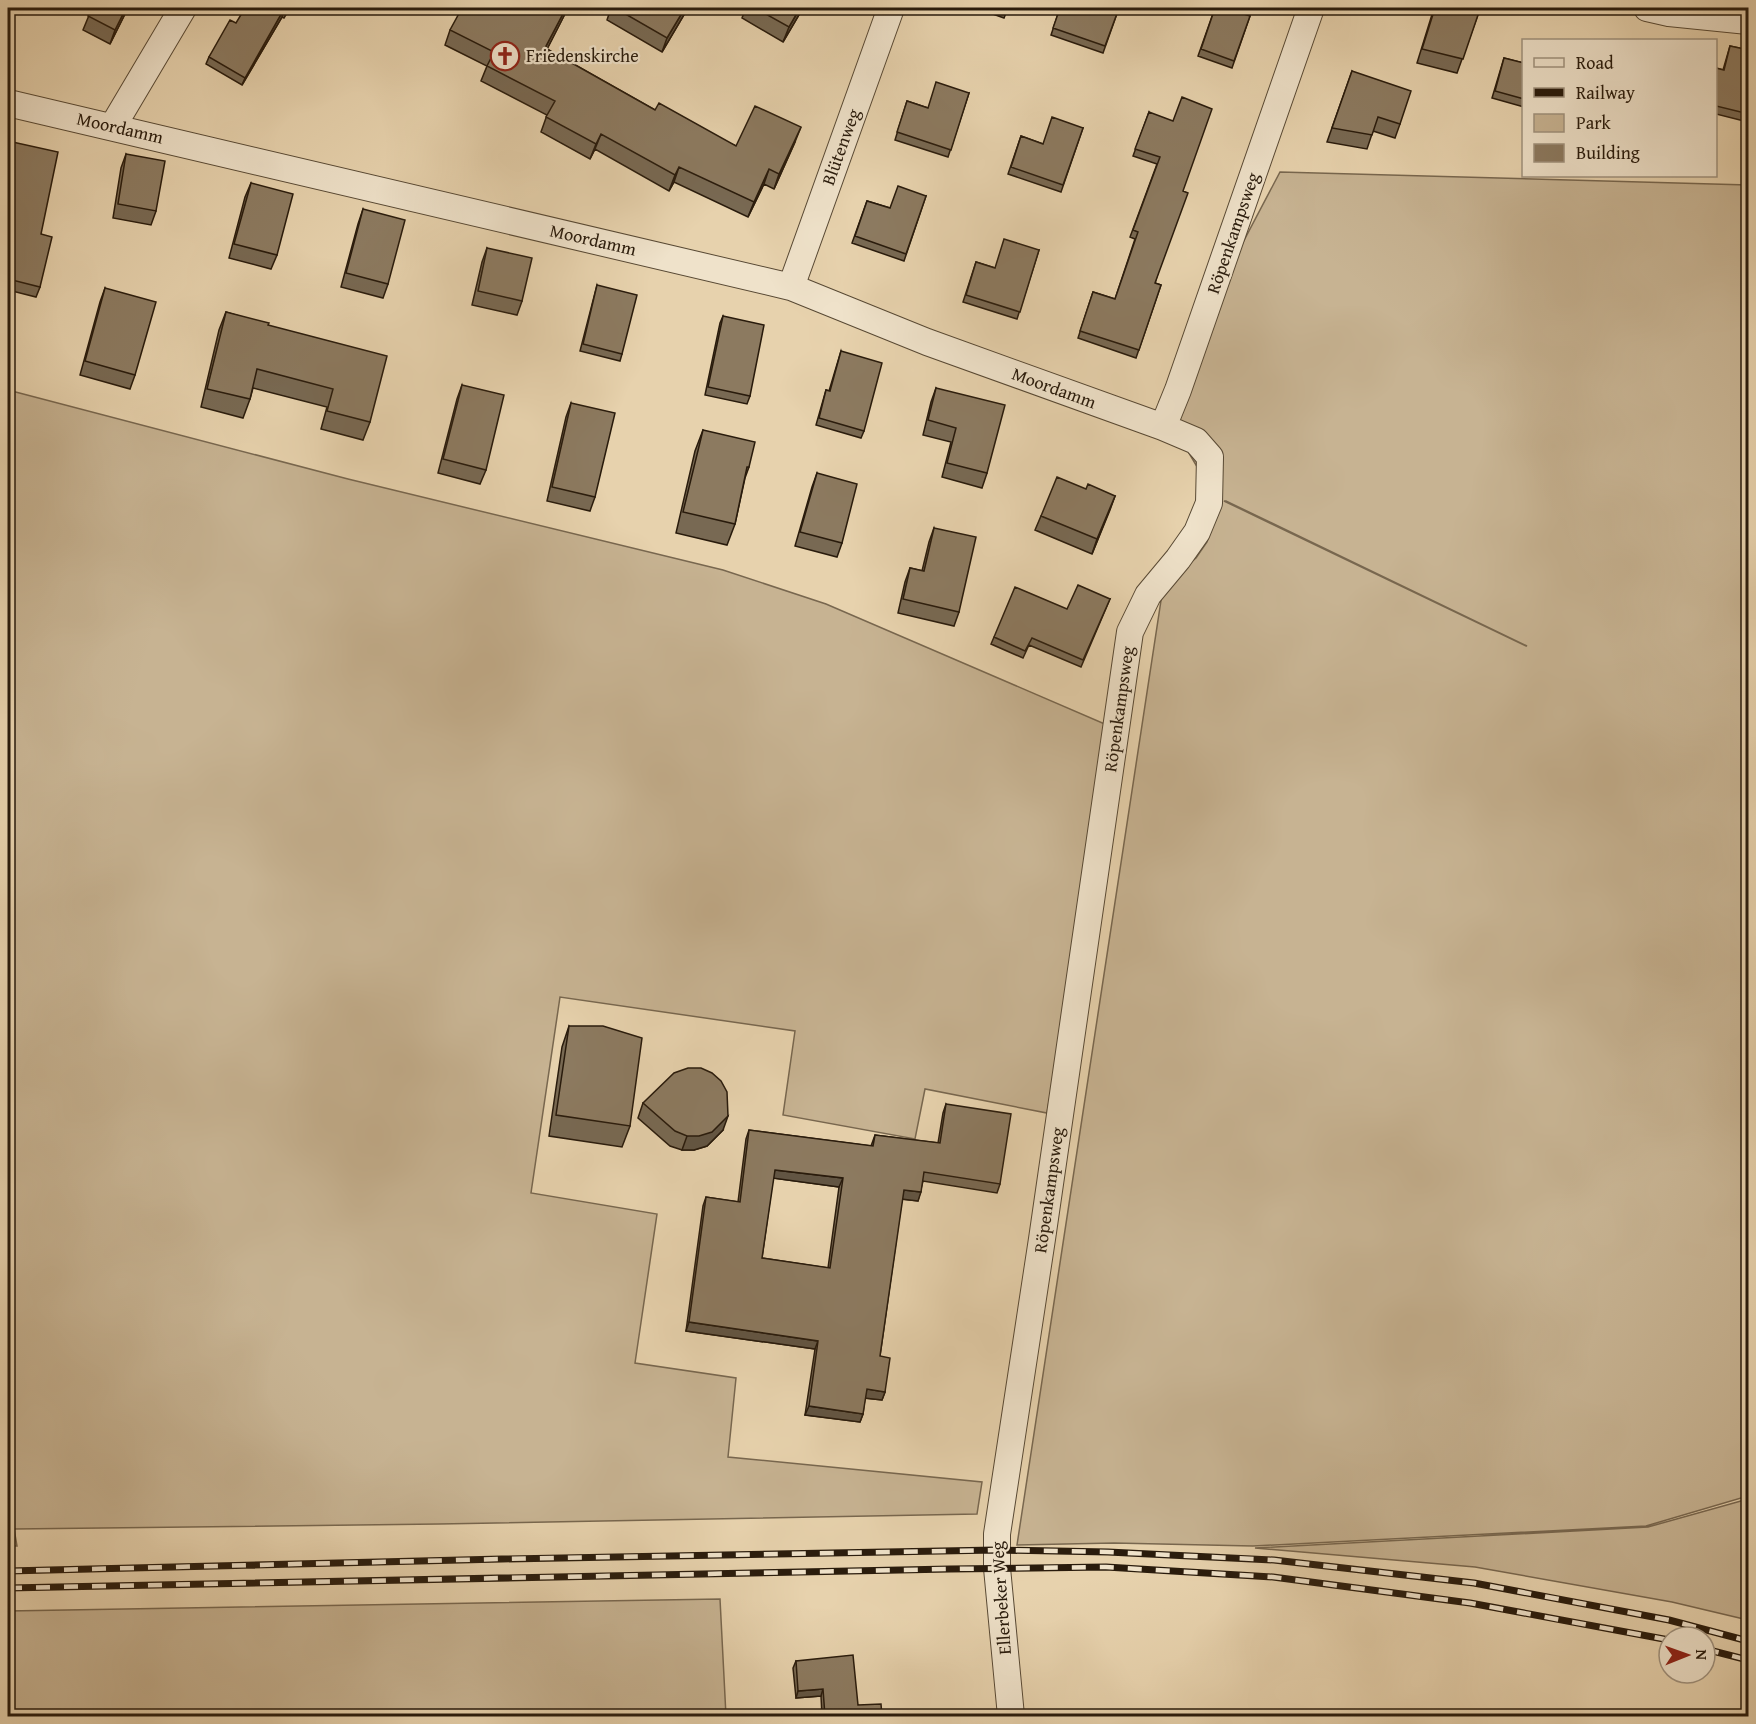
<svg xmlns="http://www.w3.org/2000/svg" width="1756" height="1724" font-family="'Gentium Book Plus',serif">
<style>
.green{fill:#c7b392;stroke:#78674f;stroke-width:1.5;fill-rule:evenodd}
.lines{fill:none;stroke-linecap:round;stroke-linejoin:round}
.minor-casing{stroke:#584934;stroke-width:28}
.minor{stroke:#efe2ca;stroke-width:26}
.rail-casing{stroke:#291b0c;stroke-width:7}
.rail{stroke:#efe2ca;stroke-width:4.5;stroke-dasharray:14;stroke-linecap:butt}
.wall{fill:#786953;stroke:#291b0c;stroke-width:1.5;fill-rule:evenodd}
.shaded-wall{fill:#625543;stroke:#291b0c;stroke-width:1.5}
.building{fill:#8c7a60;stroke:#291b0c;stroke-width:1.5;fill-rule:evenodd}
.labels{text-anchor:middle;stroke-width:4.5;stroke-linejoin:round;paint-order:stroke}
.poi-label{font-size:18px;fill:#291b0c;stroke:#efe2ca;text-anchor:start}
.street-label{font-size:18px;fill:#291b0c;stroke:#efe2ca}
</style>
<rect width="100%" height="100%" fill="#e7d2ad"/>
<filter id="stains"><feTurbulence type="fractalNoise" baseFrequency=".00333" numOctaves="4"/><feColorMatrix values="0 0 0 0 .2 0 0 0 0 .09 0 0 0 0 .02 0 0 0 .5 -.17"/></filter>
<radialGradient id="worn" r=".72"><stop offset=".6" stop-color="#630" stop-opacity="0"/><stop offset="1" stop-color="#630" stop-opacity=".3"/></radialGradient>
<path class="green" d="M1280 172 1748 185V1496L1646 1526 1253 1546 1114 1543 1017 1545 1162 594 1170 579 1196 558 1207 542 1217 514 1216 499 1159 402ZM1224 501H1226L1527 646H1526Z
M8 390 348 479 723 570 826 604 1114 728 1047 1113 925 1089 915 1139 783 1115 795 1031 560 997 531 1193 657 1214 635 1363 736 1378 728 1457 982 1482 977 1514 439 1524 14 1529 17 1546H8Z
M1748 1499V1620L1672 1602 1475 1567 1255 1548 1648 1527Z
M720 1599 726 1716H8V1611Z"/>
<g class="lines">
<g class="minor-casing">
<path id="minor" d="M1647 8 1669 13 1748 21
M8 103 791 287 927 342 1163 427 1196 441 1210 457 1209 503 1197 532 1178 559 1148 595 1130 632 1042 1239 997 1534V1568L1011 1716
M113 126 183 8
M791 287 891 8
M1163 427 1178 390 1311 8"/>
</g>
<use href="#minor" class="minor"/>
<g class="rail-casing">
<path id="rail" d="M8 1571 502 1559 996 1550 1108 1552 1274 1560 1474 1583 1669 1620 1748 1641
M8 1588 950 1569 1106 1567 1273 1577 1470 1603 1669 1640
M1705 1649 1748 1660"/>
</g>
<use href="#rail" class="rail"/>
</g>
<path class="wall" d="M90 8H128L110 44 83 30 92 8Z
M290 8 284 18 282 17 242 85 206 64 209 57 236 23Z
M611 8H688L662 52 607 20Z
M746 8H803L783 42 742 18Z
M976 8H1008L1004 18Z
M1060 8H1119L1103 53 1051 35Z
M1215 8 1250 16 1232 68 1198 56Z
M1434 8H1475L1480 9 1457 73 1417 63Z
M567 10 547 49 655 110 736 146 795 142 774 189 764 184 748 217 674 182 669 191 595 149 590 159 541 132 547 115 481 81 487 66 445 45 450 30 515 11Z
M1730 46 1749 50 1748 122 1716 114V68L1723 70Z
M1504 58 1524 63V107L1492 98Z
M1352 71 1400 124 1395 138 1373 131 1367 149 1327 142Z
M969 93 948 157 895 140 907 101 928 108Z
M1149 112 1183 191 1155 283 1161 285 1136 358 1078 338 1093 292 1115 299 1135 239 1130 237 1157 164 1133 156Z
M1083 128 1061 192 1008 174 1021 136 1043 144Z
M8 141 41 234 40 287 36 297 8 290Z
M126 154 156 211 151 225 113 218 121 168Z
M251 183 277 255 271 269 229 258 245 197Z
M926 196 904 261 852 243 867 201 890 208Z
M363 209 388 284 383 298 341 287 358 224Z
M487 248 522 301 517 315 472 305 482 262Z
M1039 250 1017 319 963 302 976 262 995 268Z
M597 285 622 354 620 361 580 351Z
M105 288 135 375 130 389 80 375 100 302Z
M226 312 268 325 370 422 363 440 321 429 327 407 253 388 250 399 243 418 201 407 219 330Z
M723 316 750 396 747 404 705 395 720 323Z
M841 351 864 431 861 438 816 425 826 390 829 391Z
M462 385 486 470 480 484 438 473 457 399Z
M936 388 987 473 982 488 942 477 951 442 923 435 931 402Z
M571 403 595 497 590 511 547 501 566 417Z
M703 430 749 467 745 478 735 524 727 545 676 533 695 451Z
M817 473 842 543 837 557 795 546 812 487Z
M1115 496 1092 554 1035 530 1041 516Z
M934 528 959 612 954 626 898 613 905 582 910 568 922 571 929 542Z
M1110 599 1081 667 1029 645 1023 658 991 644 994 637Z
M569 1026 630 1126 622 1147 549 1136 562 1047Z
M643 1103 723 1130 707 1146 694 1150H682L670 1146 638 1118Z
M946 1104 1000 1184 997 1193 923 1181 918 1201 902 1199 880 1356 885 1392 882 1400 865 1398 863 1414 860 1422 805 1415 815 1349 686 1331 703 1206 706 1197 738 1202 746 1139 749 1130 871 1146 875 1135 938 1143 943 1113ZM773 1178 839 1187 828 1268 762 1258Z
M796 1661 858 1705 882 1716H822L821 1696 796 1698 793 1668Z"/>
<path class="shaded-wall" d="M126 8H128L110 44 115 30Z
M566 8H568L567 10 540 63 545 48Z
M685 8H688L662 52 667 38Z
M800 8H803L783 42 789 27Z
M284 9 282 17 242 85 245 78Z
M801 127 795 142 774 189 779 174Z
M601 134 595 149 590 159 596 144Z
M679 167 674 182 669 191 675 175Z
M769 169 764 184 748 217 754 202Z
M1115 496 1110 510 1092 554 1097 539Z
M728 1116 723 1130 707 1146 694 1150H682L687 1136Z
M775 1170 843 1178 839 1187 772 1178Z
M904 1190 921 1192 918 1201 901 1199Z
M689 1322 818 1341 815 1349 686 1331Z
M867 1389 885 1392 882 1400 864 1398Z
M809 1406 863 1414 860 1422 805 1415Z
M823 1689 821 1696 796 1698 798 1691Z"/>
<path class="building" d="M92 8H126L115 30 88 16Z
M245 8H288L286 11 284 9 245 78 209 57 230 20 236 23Z
M462 8H508L515 11 516 8H566L545 48 655 110 659 103 736 146 755 106 801 127 779 174 769 169 754 202 679 167 675 175 601 134 596 144 546 117 555 101 487 66 494 52 450 30Z
M615 8H685L667 38Z
M755 8H800L789 27Z
M998 8H1008L1007 11Z
M1060 8H1119L1105 46 1053 28Z
M1215 8H1225L1250 16 1234 61 1201 49Z
M1435 8H1475L1480 9 1463 59 1422 49Z
M1730 46 1749 50V114L1716 106V68L1724 70Z
M1504 58 1524 63V99L1495 91Z
M1352 71 1411 91 1400 124 1378 117 1372 135 1332 128Z
M936 82 969 93 951 150 897 132 907 101 928 108Z
M1182 97 1212 109 1183 191 1188 193 1155 283 1161 285 1139 350 1080 331 1093 292 1115 299 1138 232 1133 230 1160 157 1135 149 1149 112 1173 121Z
M1052 117 1083 128 1063 185 1011 167 1021 136 1043 144Z
M8 141 58 152 41 234 52 237 40 287 8 279Z
M126 154 165 161 156 211 118 204Z
M251 183 293 194 277 255 234 244Z
M898 186 926 196 906 254 855 236 867 201 890 208Z
M363 209 405 220 388 284 346 273Z
M1004 239 1039 250 1020 312 966 295 976 262 995 268Z
M487 248 532 258 522 301 478 291Z
M597 285 637 295 622 354 583 344Z
M105 288 156 302 135 375 85 361Z
M226 312 269 323 268 325 387 356 370 422 327 411 333 389 257 369 250 399 207 389Z
M723 316 764 325 750 396 708 387Z
M841 351 882 363 864 431 819 418 826 390 830 391Z
M462 385 504 395 486 470 443 459Z
M936 388 1005 405 987 473 947 463 956 428 928 420Z
M571 403 615 413 595 497 552 487Z
M703 430 755 442 749 467H747L735 524 683 512Z
M817 473 857 484 842 543 800 532Z
M1057 477 1086 489 1088 484 1115 496 1097 539 1041 516Z
M934 528 976 537 959 612 903 599 910 568 924 571Z
M1078 585 1110 599 1083 660 1032 638 1025 651 994 637 1015 587 1067 609Z
M569 1026H603L642 1038 630 1126 556 1115Z
M688 1068H701L712 1073 721 1081 727 1092 728 1116 712 1132 699 1136H687L675 1131 643 1103 674 1073Z
M946 1104 1011 1114 1000 1184 924 1172 921 1192 904 1190 880 1356 890 1358 885 1392 867 1389 863 1414 809 1406 818 1341 689 1322 706 1197 740 1202 749 1130 873 1146 875 1135 940 1143ZM775 1170 843 1178 830 1268 762 1258Z
M853 1655 858 1705 881 1704 882 1716H825L823 1689 798 1691 796 1661Z"/>
<defs>
<g id="church-ring" transform="scale(1.5)"><circle r="9.5" fill="#efe2ca" stroke="#8f2418" stroke-width="1.5"/><path d="M-1.2-6h2.4v3.5h3.3v2.4h-3.3V6h-2.4V-.1h-3.3v-2.4h3.3Z" fill="#8f2418"/></g>
</defs>
<g fill-rule="evenodd">
<use href="#church-ring" x="505" y="56"/>
</g>
<g class="labels">
<g class="poi-label">
<text x="526" y="62">Friedenskirche</text>
</g>
<g class="street-label">
<text transform="translate(120 128) rotate(13)" y="6">Moordamm</text>
<text transform="translate(841 147) rotate(-70)" y="6">Blütenweg</text>
<text transform="translate(1233 233) rotate(-71)" y="6">Röpenkampsweg</text>
<text transform="translate(593 240) rotate(13)" y="6">Moordamm</text>
<text transform="translate(1054 388) rotate(20)" y="6">Moordamm</text>
<text transform="translate(1119 709) rotate(-82)" y="6">Röpenkampsweg</text>
<text transform="translate(1049 1190) rotate(-82)" y="6">Röpenkampsweg</text>
<text transform="translate(1001 1598) rotate(-94)" y="6">Ellerbeker Weg</text>
</g>
</g>
<rect width="1756" height="1724" fill="none" stroke="#e7d2ad" stroke-width="30"/>
<rect x="9" y="9" width="1738" height="1706" fill="none" stroke="#291b0c" stroke-width="3"/>
<rect x="15" y="15" width="1726" height="1694" fill="none" stroke="#291b0c" stroke-width="1.5"/>
<rect x="1522" y="39" width="195" height="138" fill="#efe2ca" stroke="#a0927e" stroke-width="1.5"/>
<rect x="1534" y="58" width="30" height="9" fill="#efe2ca" stroke="#a0927e" stroke-width="1.5"/>
<text x="1576" y="69" font-size="18" fill="#291b0c">Road</text>
<rect x="1534" y="88" width="30" height="9" fill="#291b0c" stroke="#a0927e" stroke-width="1.5"/>
<text x="1576" y="99" font-size="18" fill="#291b0c">Railway</text>
<rect x="1534" y="114" width="30" height="18" fill="#c7b392" stroke="#a0927e" stroke-width="1.5"/>
<text x="1576" y="129" font-size="18" fill="#291b0c">Park</text>
<rect x="1534" y="144" width="30" height="18" fill="#8c7a60" stroke="#a0927e" stroke-width="1.5"/>
<text x="1576" y="159" font-size="18" fill="#291b0c">Building</text>
<g transform="translate(1687 1655) rotate(89)"><circle r="28" fill="#efe2ca" stroke="#a0927e" stroke-width="1.5"/>
<path d="M0-4.5L10 22L0 15L-10 22Z" fill="#8f2418"/>
<text y="-9" font-size="16" font-weight="bold" text-anchor="middle" fill="#291b0c">N</text>
</g>
<rect width="100%" height="100%" filter="url(#stains)"/>
<rect width="100%" height="100%" fill="url(#worn)"/>
</svg>
